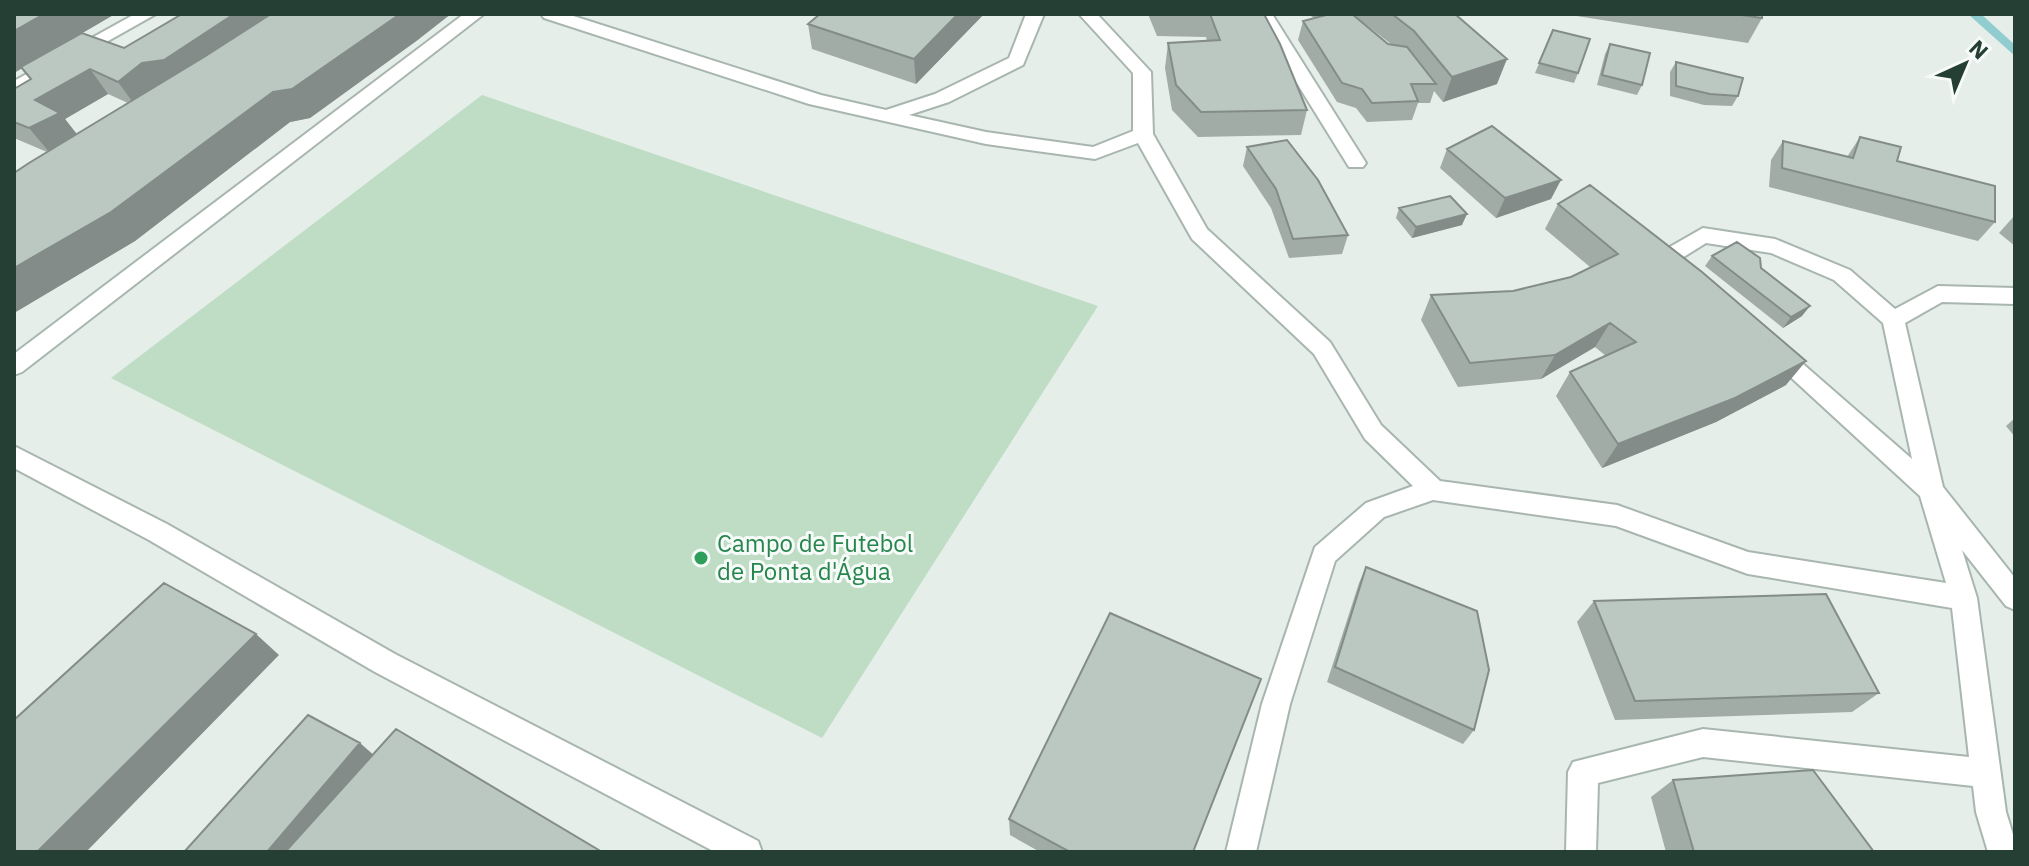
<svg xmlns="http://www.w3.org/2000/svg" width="2029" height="866" font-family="'IBM Plex Sans',sans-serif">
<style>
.green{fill:#bfddc5}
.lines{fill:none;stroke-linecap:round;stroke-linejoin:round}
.stream{fill:#90ccd0;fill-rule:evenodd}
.minor-casing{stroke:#a8b6af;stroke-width:4}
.minor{fill:#fff;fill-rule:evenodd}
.wall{fill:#a1aca7;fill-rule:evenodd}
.shaded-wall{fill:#838c88}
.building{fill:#bbc8c2;stroke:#838c88;stroke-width:2}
.leisure-dot{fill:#2e9e5b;stroke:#f6faf8;stroke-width:3}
.labels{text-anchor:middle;stroke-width:6;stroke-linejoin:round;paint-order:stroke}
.leisure-label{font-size:24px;fill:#27864d;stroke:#f6faf8;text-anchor:start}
</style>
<rect width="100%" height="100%" fill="#e5eee9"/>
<path class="green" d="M482 95 1098 306 822 738 111 378Z"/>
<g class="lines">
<path class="stream" d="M1968 14H1981L2015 45V56Z"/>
<g class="minor-casing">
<path id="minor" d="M135 14H156L14 94V81Z
M464 14H484L22 372 14 375V354Z
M541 14H567L821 95 886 110 935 94 1009 58 1026 14H1044L1023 65 949 102 909 115 986 132 1093 147 1133 131V73L1079 14H1097L1151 72 1153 134 1207 229 1330 342 1381 425 1440 481 1617 505 1748 552 1946 583 1920 496 1761 350 1764 344 1772 342 1780 344 1912 459 1883 323 1834 280 1771 253 1706 243 1682 258 1695 272 1692 277C1677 282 1665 269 1657 257L1661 252 1703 228 1775 239 1850 270 1895 309 1938 286 2015 288V304L1942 302 1905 323 1943 487 2015 578V610L2006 606 1962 550 1977 598 2006 812 2015 841V852H1988L1976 812 1973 786 1703 757 1598 783 1596 852H1566L1568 772 1573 762 1703 729 1969 757 1952 608 1748 574 1616 526 1433 500 1384 517 1335 561 1290 704 1256 852H1226L1262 704 1315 547 1366 503 1413 486 1365 439 1314 354 1192 239 1138 143 1095 159 986 144 809 104 544 18Z
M1254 14H1272L1366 163 1363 167H1349Z
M14 446 167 524 395 654 758 841 762 852H715L375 672 149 540 14 468Z"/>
</g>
<use href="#minor" class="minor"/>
</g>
<path class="wall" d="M14 14H115L82 33 124 48 419 39 310 118 290 122 135 241 14 313V173L47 152 14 138V89L31 80 22 68 14 73ZM108 94 128 103 76 134 65 119Z
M984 14 916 84 812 49 808 24Z
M1148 14H1264L1307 110 1301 135 1198 137 1172 110 1165 68 1168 43 1207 41 1206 37 1157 36Z
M1308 14H1455L1497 84 1443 102 1434 91 1430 103H1418L1412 120 1367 122 1356 108 1337 102 1298 40 1303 21 1314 18ZM1356 17 1391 44H1388Z
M1564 14H1762V18L1748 43Z
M1553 30 1578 73 1574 83 1535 73Z
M1610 44 1642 85 1637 95 1597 85 1605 54Z
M1676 62 1738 96 1732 106 1704 105 1670 96V72Z
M1860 137 1897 161 1995 222 1978 241 1769 187 1771 160 1783 141 1847 157Z
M1247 147 1348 235 1342 254 1289 258 1271 208 1243 166Z
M1447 149 1551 199 1496 218 1440 168Z
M1558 204 1786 385 1716 422 1602 468 1556 396 1570 372 1606 356 1595 347 1541 379 1458 387 1421 320 1431 295 1513 291 1571 277 1590 267 1545 229Z
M1399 208 1462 225 1412 238 1396 218Z
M2015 215V246L1999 233Z
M1712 256 1802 316 1783 328 1705 266Z
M2015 418V437L2006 426Z
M1366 567 1474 730 1463 744 1327 682 1359 583Z
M1594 601 1879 693 1852 712 1615 720 1577 622Z
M1673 780 1874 852H1666L1651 797Z
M1009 819 1193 852H1040L1010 835Z"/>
<path class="shaded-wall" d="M44 14H115L14 73V31Z
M234 14H286L137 108 118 82 142 63Z
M400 14H451L419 39 310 118 290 122 135 241 14 313V268L273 92Z
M958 14H984L916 84 914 59Z
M1507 59 1497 84 1443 102 1452 77Z
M90 69 108 94 65 119 80 138 50 153 29 128 35 100Z
M1561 180 1551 199 1496 218 1505 198Z
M1467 214 1462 225 1412 238 1416 227Z
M1810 306 1802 316 1783 328 1791 317Z
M1610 323 1595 347 1541 379 1555 355Z
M1806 361 1786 385 1716 422 1602 468 1618 444Z
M256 634 279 655 86 852H37Z
M360 743 376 757 297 852H267Z"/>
<path class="building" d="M14 14H44L14 31Z
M182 14H234L164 60 142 63 118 82 90 69 35 100 60 113 29 128 14 122V89L31 79 21 67 82 33 124 48Z
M271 14H400L292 89 273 92 111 212 14 268V173L29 163 204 57Z
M820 14H958L914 59 808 24Z
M1210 14H1264L1280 44 1307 110 1201 112 1176 85 1168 43 1220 40Z
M1330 14H1352L1388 44 1407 47 1436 84H1411L1418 101 1372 103 1362 89 1342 83 1303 21Z
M1392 14H1455L1507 59 1452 77 1414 31Z
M1735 14H1762V18Z
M1553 30 1590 39 1578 73 1539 63Z
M1610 44 1650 53 1642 85 1602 75Z
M1676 62 1743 78 1738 96 1710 94 1676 86Z
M1492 126 1561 180 1505 198 1447 149Z
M1860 137 1901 147 1897 161 1995 186V222L1782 168 1783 141 1853 158Z
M1287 140 1318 180 1348 235 1293 239 1276 189 1247 147Z
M1590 185 1702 272 1806 361 1735 398 1618 444 1570 372 1636 342 1610 323 1555 355 1470 363 1431 295 1513 291 1571 277 1618 254 1558 204Z
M1450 196 1467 214 1416 227 1399 208Z
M1737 242 1760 258 1761 268 1810 306 1791 317 1712 256Z
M1366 567 1477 611 1489 670 1474 730 1335 667Z
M164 583 256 634 37 852H14V720Z
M1826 594 1879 693 1635 701 1594 601Z
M1110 613 1261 679 1193 852H1070L1009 819Z
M308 715 360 743 267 852H184Z
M396 729 602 852H285Z
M1813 770 1874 852H1694L1673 780Z"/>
<circle class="leisure-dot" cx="701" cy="558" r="8"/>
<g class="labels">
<g class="leisure-label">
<text x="717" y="552">Campo de Futebol<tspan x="717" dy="28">de Ponta d'Água</tspan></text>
</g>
</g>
<rect width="2029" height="866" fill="none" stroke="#253f35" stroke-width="32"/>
<g transform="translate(1965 64) rotate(44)" stroke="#f6faf8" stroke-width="6" paint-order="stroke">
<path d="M0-6L14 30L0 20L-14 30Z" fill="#253f35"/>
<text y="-12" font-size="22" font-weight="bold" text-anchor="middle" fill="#253f35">N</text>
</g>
</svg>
